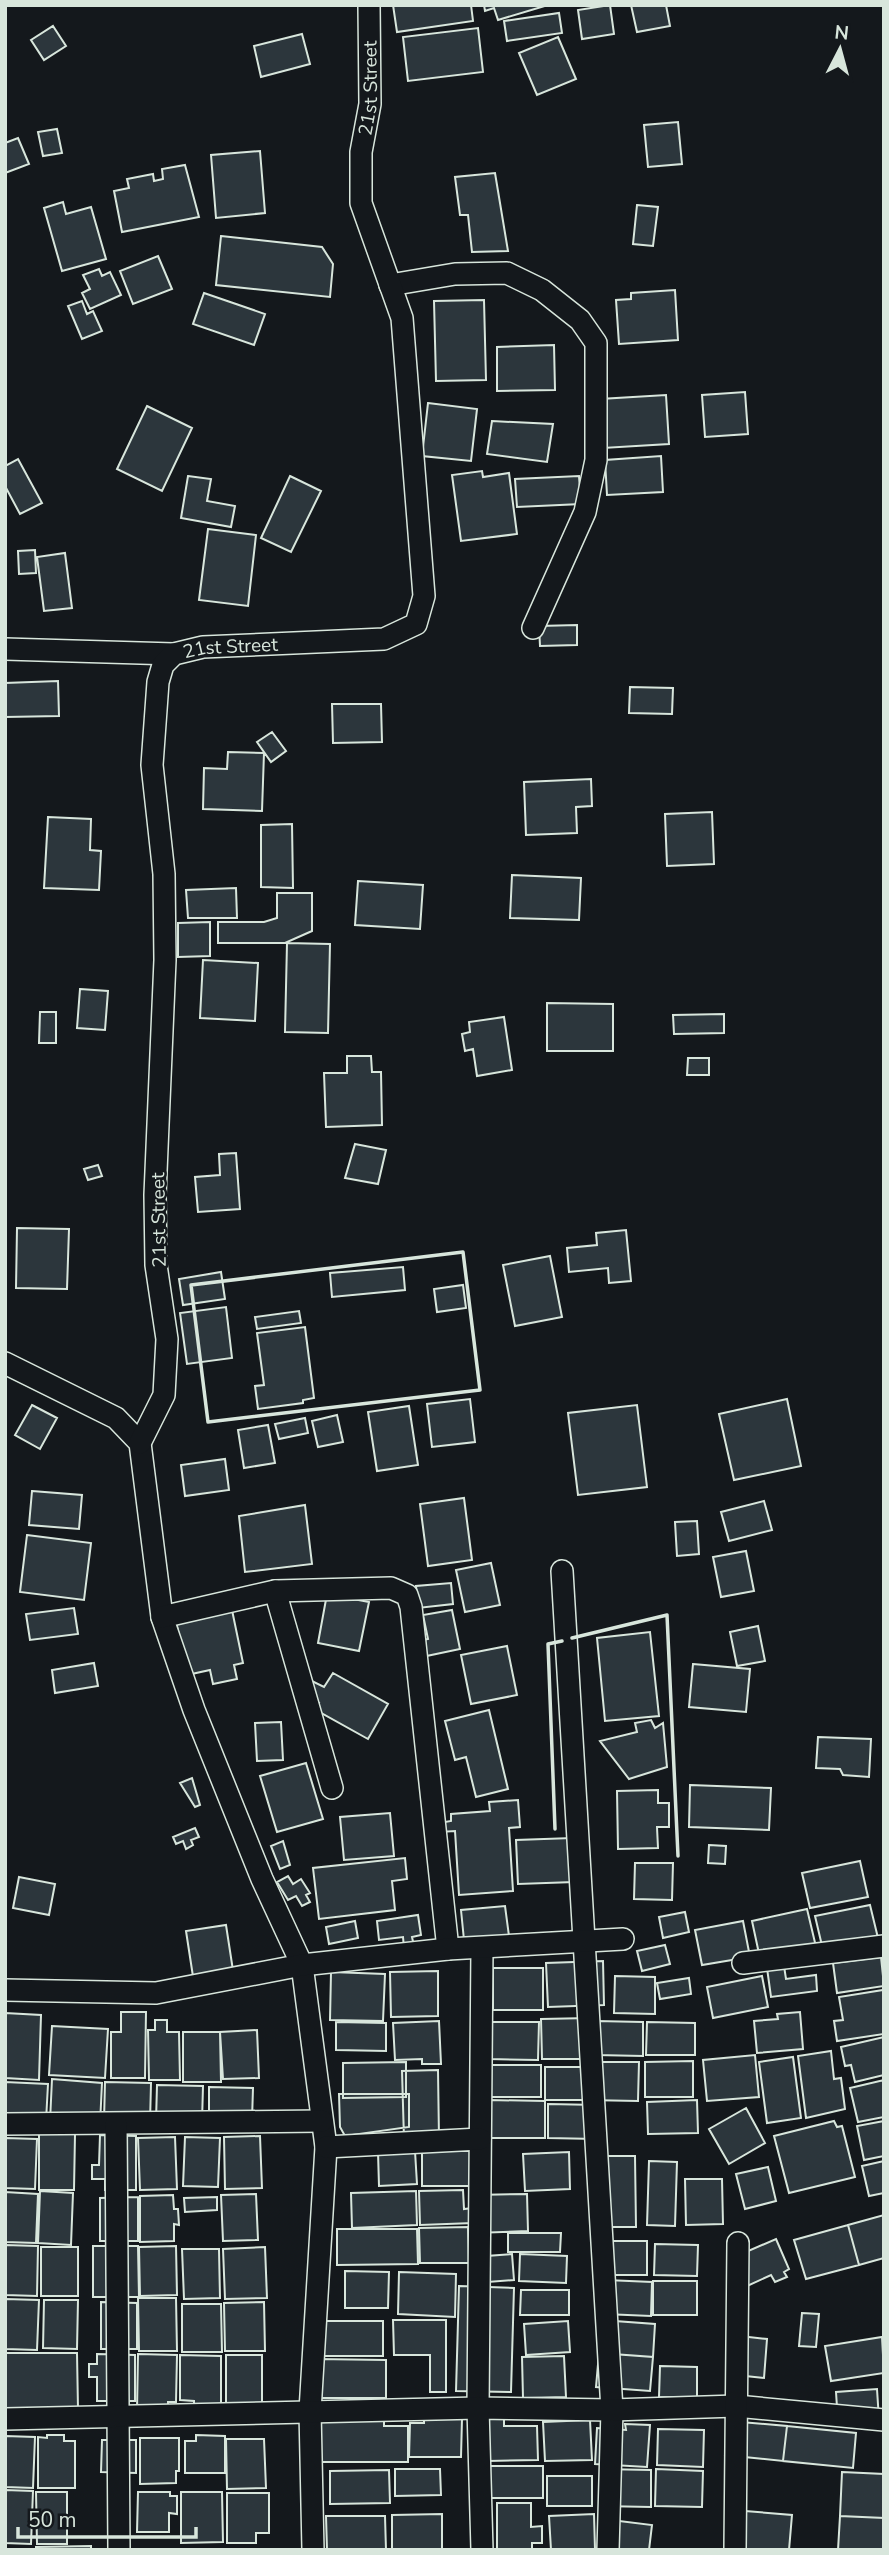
<svg xmlns="http://www.w3.org/2000/svg" width="889" height="2555" font-family="'Nunito Sans',sans-serif">
<style>
.building{fill:#2c363c;stroke:#d8e6dc;stroke-width:2}
.lines{fill:none;stroke-linecap:round;stroke-linejoin:round}
.street-casing{stroke:#d8e6dc;stroke-width:24}
.street{stroke:#14181c;stroke-width:21}
.wall{stroke:#d8e6dc;stroke-width:3.5}
.labels{text-anchor:middle;stroke-width:5;stroke-linejoin:round;paint-order:stroke}
.street-label{font-size:19px;fill:#d8e6dc;stroke:#14181c}
</style>
<rect width="100%" height="100%" fill="#14181c"/>
<path class="building" d="M393 5H471L473 21 397 32Z
M484 5H548L498 20 494 8 485 11Z
M610 5 614 34 582 39 578 10Z
M631 5H666L670 26 637 32Z
M559 13 562 33 507 41 504 21Z
M53 26 66 46 44 60 31 40Z
M478 28 483 72 408 81 403 37Z
M302 34 310 64 261 77 254 46Z
M558 37 576 79 537 95 519 53Z
M678 122 682 164 648 167 644 125Z
M57 129 62 153 43 156 38 132Z
M18 138 29 164 5 173V143Z
M260 151 265 213 216 218 211 155Z
M185 165 199 217 122 232 114 191 129 188 127 179 153 174 154 181 163 179 162 169Z
M495 173 508 251 472 252 468 215H460L455 177Z
M63 202 66 214 91 207 106 259 62 271 44 208Z
M637 205 658 207 653 246 633 244Z
M221 236 322 247 333 264 330 297 216 285Z
M158 256 172 289 133 304 120 271Z
M99 269 102 276 110 272 121 295 90 309 82 293 90 289 83 275Z
M675 290 678 340 619 344 616 300 631 299V293Z
M204 293 265 314 254 345 193 324Z
M484 300 486 380 436 381 434 301Z
M82 301 87 314 93 311 102 331 82 339 68 306Z
M554 345 555 390 497 391V347Z
M745 392 748 434 705 437 702 395Z
M666 395 669 444 603 448 600 399Z
M428 403 477 409 471 461 422 456Z
M147 406 192 428 162 491 117 469Z
M492 421 553 424 547 462 487 454Z
M661 456 663 492 607 495 605 460Z
M18 459 42 503 20 514 5 486V466Z
M482 471 483 477 509 473 517 534 461 541 452 475Z
M188 476 211 479 207 501 235 506 231 527 181 518Z
M290 476 321 491 291 552 261 538Z
M579 476 581 504 517 507 515 479Z
M208 529 256 535 248 606 199 600Z
M35 550 36 573 19 574 18 551Z
M65 553 72 608 44 611 37 557Z
M577 625V645L540 646 539 626Z
M58 681 59 716 5 717V683Z
M630 687 673 688 672 714 629 713Z
M332 704H381L382 742 333 743Z
M272 732 286 751 271 762 257 742Z
M228 752 264 753 262 811 203 809 204 768 227 769Z
M591 779 592 806 576 807 577 833 526 835 524 782Z
M712 812 714 864 667 866 665 814Z
M48 817 91 819 90 850 101 851 99 890 44 888Z
M292 824 293 888 261 887V825Z
M512 875 581 878 579 920 510 918Z
M358 881 423 885 420 929 355 925Z
M236 888 237 918H188L186 890Z
M277 893H312V931L285 943H218V922H264L277 918Z
M210 922V956L178 957V923Z
M287 943 330 944 328 1033 285 1032Z
M203 960 258 963 255 1021 200 1018Z
M80 989 108 991 105 1030 77 1028Z
M547 1003 613 1004V1051H547Z
M40 1012H56V1043H39Z
M724 1014V1033L674 1034 673 1015Z
M504 1017 512 1070 477 1076 473 1049 465 1051 462 1034 470 1032 469 1022Z
M347 1056H371L372 1072H381L382 1125 326 1127 324 1073H347Z
M688 1058H709V1075H687Z
M355 1144 386 1150 378 1184 345 1178Z
M236 1153 240 1209 198 1212 195 1177 220 1175 219 1154Z
M98 1165 102 1176 88 1180 84 1169Z
M17 1228 69 1229 67 1289 16 1288Z
M626 1230 631 1281 609 1283 608 1268 569 1272 567 1248 597 1245 596 1233Z
M550 1256 562 1317 515 1326 503 1265Z
M403 1267 405 1290 332 1297 330 1273Z
M221 1272 225 1299 183 1305 179 1279Z
M463 1285 466 1308 437 1312 434 1289Z
M226 1307 232 1358 187 1364 180 1313Z
M299 1311 301 1323 257 1329 255 1317Z
M305 1327 314 1398 303 1400V1403L258 1409 255 1386 264 1385 257 1333Z
M470 1399 475 1442 432 1447 427 1404Z
M787 1399 801 1466 734 1480 719 1414Z
M32 1405 57 1418 40 1449 15 1435Z
M637 1405 647 1487 578 1495 568 1413Z
M409 1406 418 1465 377 1471 368 1412Z
M337 1415 343 1442 318 1447 312 1421Z
M305 1418 308 1433 279 1439 275 1424Z
M268 1425 275 1463 244 1468 238 1430Z
M225 1459 229 1490 185 1496 181 1465Z
M32 1491 82 1495 79 1529 29 1525Z
M464 1498 472 1560 428 1566 420 1504Z
M764 1501 772 1530 729 1541 721 1512Z
M305 1505 312 1564 245 1572 239 1516Z
M697 1521 699 1554 677 1556 675 1522Z
M27 1535 91 1543 84 1600 20 1592Z
M746 1551 754 1591 721 1597 713 1557Z
M491 1563 500 1605 465 1612 456 1570Z
M451 1583 453 1604 418 1608 416 1586Z
M327 1594 369 1602 359 1651 318 1643Z
M74 1608 78 1634 30 1640 26 1614Z
M232 1610 243 1663 234 1665 237 1679 213 1684 210 1670 187 1675 176 1621Z
M452 1610 460 1649 417 1658 413 1642 428 1639 423 1615Z
M758 1626 765 1661 737 1666 730 1632Z
M650 1632 659 1716 605 1721 597 1638Z
M507 1646 517 1695 471 1704 461 1655Z
M94 1663 98 1686 55 1693 52 1670Z
M693 1664 750 1669 746 1712 689 1707Z
M333 1673 388 1704 368 1739 316 1710 319 1703 304 1695 312 1681 324 1687Z
M489 1710 508 1789 476 1797 466 1757 455 1760 445 1721Z
M651 1720 655 1728 663 1723 667 1767 629 1779 600 1741 637 1732 635 1723Z
M281 1722 283 1760 257 1761 255 1723Z
M818 1737 871 1739 869 1777 843 1775 840 1769 816 1768Z
M306 1763 323 1819 277 1832 260 1776Z
M192 1778 200 1805 195 1807 180 1783Z
M690 1785 771 1788 769 1830 689 1827Z
M658 1790V1803H669V1827H657L658 1848 618 1849 617 1791Z
M518 1800 520 1827 509 1828 513 1891 459 1895 455 1831 440 1832 439 1823 451 1821V1814L490 1811 489 1802Z
M390 1813 394 1856 344 1860 340 1817Z
M195 1828 199 1837 191 1840 193 1845 186 1849 183 1841 176 1844 173 1837Z
M572 1838 574 1882 518 1884 516 1840Z
M283 1841 290 1865 280 1869 271 1846Z
M709 1845 726 1846 725 1864 708 1863Z
M405 1858 407 1879 392 1881 395 1910 319 1919 313 1868Z
M860 1861 868 1897 810 1908 802 1873Z
M635 1863H673L672 1900 634 1899Z
M288 1876 293 1884 301 1879 310 1893 306 1895 310 1902 302 1906 296 1896 288 1900 277 1882Z
M19 1877 55 1884 49 1915 13 1908Z
M870 1905 878 1938 823 1950 815 1916Z
M505 1906 509 1936 464 1940 461 1910Z
M807 1909 817 1951 761 1963 752 1921Z
M685 1912 689 1932 663 1938 659 1917Z
M418 1915 421 1935 412 1937 414 1946 404 1948 403 1937 379 1940 377 1921Z
M355 1921 358 1938 329 1944 326 1927Z
M743 1921 750 1957 702 1965 695 1930Z
M226 1925 234 1977 194 1983 186 1931Z
M665 1945 670 1964 642 1971 637 1951Z
M881 1957 884 1986 837 1993 833 1963Z
M603 1961 604 2005 548 2007 546 1963Z
M784 1966 786 1979 816 1975 817 1991 771 1997 767 1968Z
M493 1968H543V2010H493Z
M438 1971V2016L391 2017 390 1972Z
M331 1972 385 1974 383 2021 330 2020Z
M615 1976 655 1977V2014L614 2013Z
M762 1976 768 2007 713 2018 707 1987Z
M689 1978 691 1994 660 1999 657 1983Z
M883 1990 884 2034 837 2041 834 2021 843 2020 839 1997Z
M121 2012H146L145 2078H111V2032H121Z
M800 2012 803 2049 757 2053 754 2021 778 2019 777 2014Z
M5 2013 41 2015 39 2080 5 2078Z
M590 2018 591 2059H542L541 2019Z
M155 2020H167V2032H179L180 2080H149L148 2030H155Z
M439 2021 441 2064H422V2059L395 2060 393 2023Z
M596 2021 643 2022V2056L596 2055Z
M336 2022 386 2023V2051L336 2050Z
M490 2022H539L538 2060 489 2059Z
M647 2022 695 2023V2055H646Z
M52 2026 108 2029 105 2078 49 2075Z
M257 2030 259 2078 223 2079 220 2032Z
M183 2032H220L221 2082H183Z
M884 2037V2075L855 2082 851 2065 845 2066 841 2047Z
M831 2051 834 2079 841 2078 845 2109 806 2118 798 2056Z
M755 2055 759 2097 707 2101 703 2060Z
M793 2057 801 2118 767 2123 759 2062Z
M693 2061V2097H645V2062Z
M406 2062V2097L343 2098V2063Z
M588 2062H639L638 2101 587 2100Z
M489 2065H541V2097H489Z
M545 2067H596V2100H545Z
M438 2070 439 2139H404L402 2071Z
M52 2079 102 2083 100 2124 50 2121Z
M884 2080V2117L858 2122 850 2088Z
M5 2082 48 2084 46 2121 5 2119Z
M105 2082 151 2083 150 2123 104 2121Z
M157 2085 203 2086 202 2122 156 2121Z
M209 2087 253 2088 252 2120 209 2118Z
M339 2094H409V2127L345 2136 340 2127Z
M488 2100 545 2101V2138H488Z
M697 2100 698 2133 648 2134 647 2102Z
M548 2104 598 2105 597 2139 548 2138Z
M746 2108 765 2143 729 2164 709 2129Z
M834 2121 837 2127 842 2126 855 2177 789 2193 774 2136Z
M884 2121V2156L864 2160 857 2126Z
M39 2133 75 2134 74 2190H39Z
M100 2135 136 2136V2190H105V2179H92V2165H99Z
M260 2136 262 2188 225 2189 224 2137Z
M175 2137 177 2189 140 2190 138 2138Z
M185 2137 220 2138 218 2187 183 2186Z
M5 2138 37 2139 35 2189 5 2188Z
M415 2151 417 2184 379 2186 378 2152Z
M422 2151H472V2186H422Z
M569 2152 570 2189 525 2191 523 2154Z
M594 2156H635L636 2227H594Z
M649 2161 677 2162 675 2226 647 2225Z
M884 2161V2193L869 2196 862 2166Z
M768 2167 776 2201 745 2209 736 2174Z
M685 2179H722L723 2224 686 2225Z
M463 2190 464 2209 472 2208 473 2223 420 2225 419 2191Z
M40 2191 73 2193 71 2245 38 2243Z
M416 2191 417 2225 352 2228 351 2193Z
M5 2192 38 2194 36 2243 5 2242Z
M256 2194 258 2240 223 2241 221 2195Z
M527 2194 528 2231 475 2233 474 2195Z
M173 2195 174 2209H178L179 2225 174 2224V2241L140 2242V2196Z
M138 2197V2241H100V2198Z
M217 2197V2210L185 2212 184 2198Z
M884 2215V2258L859 2265 848 2225Z
M848 2225 859 2265 806 2279 794 2240Z
M468 2227 469 2263H420L419 2228Z
M337 2229H417L418 2264 337 2265Z
M508 2233H561L560 2252H508Z
M776 2239 789 2269 784 2272 787 2277 775 2282 771 2275 745 2287 732 2258Z
M599 2241H647V2275H600Z
M655 2244 698 2245 697 2276 654 2275Z
M5 2245 38 2246 37 2296 5 2295Z
M93 2246H138L139 2297H93Z
M176 2246 177 2295 140 2296 139 2247Z
M41 2247H78V2296H41Z
M265 2247 267 2298 225 2299 223 2249Z
M182 2249H219L220 2298 184 2299Z
M512 2254 514 2280 475 2283 473 2257Z
M520 2254 567 2256 566 2283 519 2281Z
M345 2271 389 2272 388 2308H345Z
M399 2272 456 2274 455 2317 398 2314Z
M606 2280 652 2282 651 2316 604 2314Z
M653 2281H697V2315H653Z
M459 2286 514 2288 511 2392 456 2391Z
M521 2290H569V2315H520Z
M138 2298H176L177 2351H139Z
M5 2299 39 2300 37 2350 5 2349Z
M44 2300H78L77 2349 43 2348Z
M101 2302 137 2303V2349H101Z
M264 2302 265 2351H225L224 2303Z
M182 2304H221L222 2352H182Z
M802 2313 819 2314 816 2347 799 2346Z
M393 2320H446V2392H430V2355H394Z
M601 2320 655 2324 653 2357 599 2353Z
M313 2321H383V2356H314Z
M568 2321 570 2352 526 2355 524 2324Z
M731 2335 767 2339 764 2378 727 2374Z
M882 2337 884 2373 831 2381 825 2346Z
M5 2353H77L78 2409H5Z
M599 2353 653 2357 650 2391 596 2387Z
M97 2354 135 2355V2401H97V2377H89V2364H97Z
M138 2354 177 2355 176 2402H168V2411L137 2410Z
M180 2355 221 2356V2405L194 2415V2401L180 2400Z
M226 2355H262V2407H226Z
M564 2356 566 2397 523 2398 522 2357Z
M316 2359 386 2360V2398H316Z
M660 2366 697 2367V2398L659 2397Z
M877 2389 879 2420 838 2423 836 2392Z
M424 2411 447 2419H462L461 2457H409L410 2423H424Z
M315 2416H384V2426H408V2462H316Z
M488 2419H504V2426H537L538 2460 488 2461Z
M590 2420 592 2460 545 2461 543 2422Z
M729 2421 787 2426 783 2461 725 2455Z
M625 2424 650 2425 647 2467 595 2464 597 2428 626 2430Z
M787 2426 856 2433 853 2468 783 2461Z
M658 2429 704 2430 703 2467 657 2465Z
M47 2435H64V2441H75V2488H38V2437L47 2438Z
M196 2435 225 2436V2473H185V2441H196Z
M5 2436 35 2437 33 2488 5 2487Z
M140 2438H179V2471H176V2483L140 2484Z
M226 2439H264L266 2488 227 2489Z
M102 2440H136V2473L101 2472Z
M488 2466H543V2498H488Z
M395 2469H440L441 2495 395 2496Z
M602 2469 651 2470V2507L601 2506Z
M656 2469 703 2471 702 2507 655 2506Z
M389 2470 390 2503 330 2504V2471Z
M842 2472 884 2474V2518L840 2516Z
M547 2476H592V2506H547Z
M5 2490 33 2491 31 2544 5 2543Z
M36 2492H67V2544H37Z
M138 2492H170V2496H177V2514L169 2513V2532H137Z
M181 2492H222L223 2542 181 2543Z
M227 2493H269V2533H256V2543H227Z
M497 2503H531V2527L542 2526V2543H532V2550H497Z
M745 2511 792 2515 789 2550H742Z
M442 2514V2550H392V2515Z
M594 2514 595 2549 551 2550 549 2516Z
M326 2516H385L386 2550H327Z
M840 2516 884 2518V2550H838Z
M603 2519 652 2525 649 2550H600Z
M91 2546V2550H36V2547Z"/>
<g class="lines">
<g class="street-casing">
<g id="street">
<path d="M390 285 455 274 507 273 542 290 580 320 596 343V460L585 512 533 628"/>
<path d="M5 649 174 654"/>
<path d="M5 1363 116 1418 140 1443 162 1617 194 1710 262 1879 302 1965 326 2147 310 2411 313 2550"/>
<path id="s1" d="M140 1443 164 1395 167 1339 156 1265 155 1195 165 960 164 874 152 765 158 682 163 665 174 654 203 647 384 639 416 624 424 596 402 318 361 203V152L370 104 369 5"/>
<path d="M562 1571 612 2410 608 2550"/>
<path d="M275 1591 332 1788"/>
<path d="M162 1617 275 1591 391 1588 407 1595 411 1607 448 1949"/>
<path d="M482 1948 478 2408 482 2550"/>
<path d="M743 1963 884 1946"/>
<path d="M5 1990 156 1993 302 1965 448 1949 623 1939"/>
<path d="M5 2124 322 2121"/>
<path d="M116 2124 119 2550"/>
<path d="M326 2147 480 2139"/>
<path d="M5 2419 478 2408 612 2410 736 2406 884 2420"/>
<path d="M735 2550 738 2243"/>
</g>
</g>
<use href="#street" class="street"/>
<path class="wall" d="M463 1252 480 1390 208 1422 191 1285Z
M572 1638 667 1615 678 1856
M555 1829 548 1644 562 1641"/>
</g>
<g class="labels">
<g class="street-label">
<text dy="7" stroke="none"><textPath href="#s1" startOffset="1594">21st Street</textPath></text>
<text dy="7" stroke="none"><textPath href="#s1" startOffset="859">21st Street</textPath></text>
<text transform="translate(158 1220) rotate(-91)" y="7">21st Street</text>
</g>
</g>
<rect width="889" height="2555" fill="none" stroke="#d8e6dc" stroke-width="14"/>
<g transform="translate(840 49) rotate(6)" stroke="#14181c" stroke-width="5" paint-order="stroke">
<path d="M0-5L12 26L0 18L-12 26Z" fill="#d8e6dc"/>
<text y="-10" font-size="19" font-weight="bold" text-anchor="middle" fill="#d8e6dc">N</text>
</g>
<path d="M18 2527v10h178v-10" fill="none" stroke="#d8e6dc" stroke-width="3.5"/>
<text x="28" y="2527" font-size="21" fill="#d8e6dc" stroke="#14181c" stroke-width="5" paint-order="stroke">50 m</text>
</svg>
